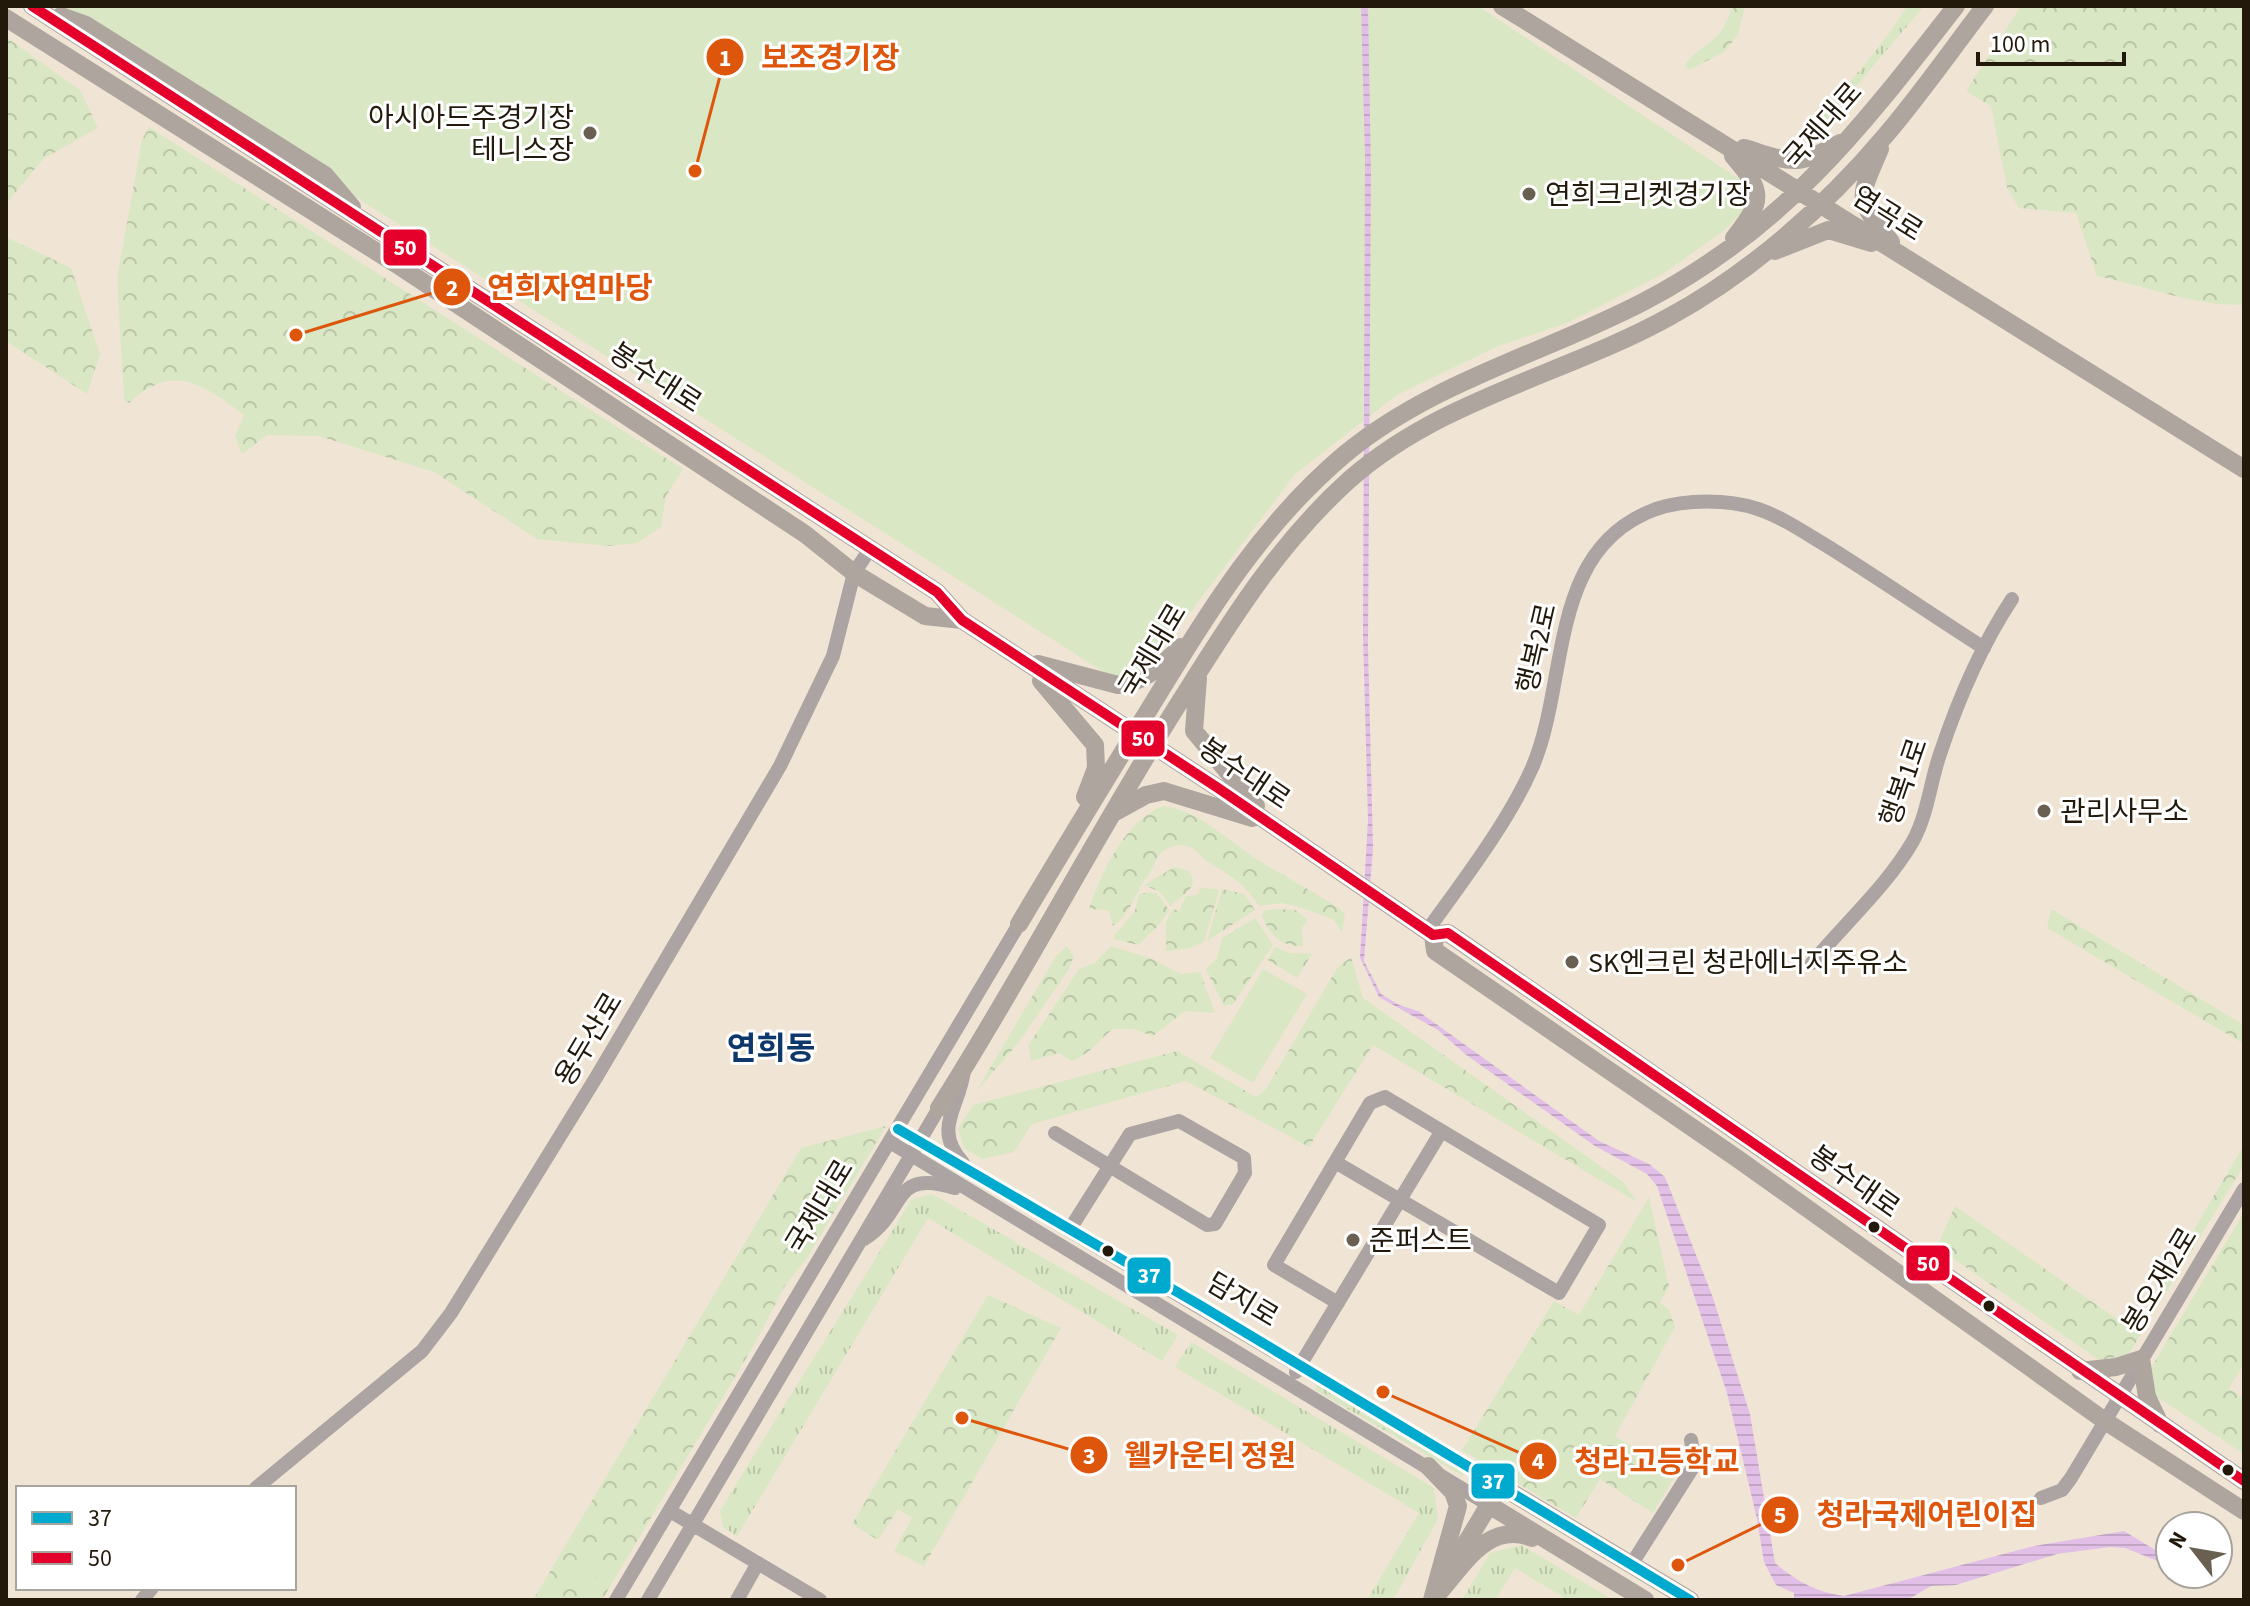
<svg xmlns="http://www.w3.org/2000/svg" width="2250" height="1606" font-family="'Source Sans 3','Noto Sans KR',sans-serif">
<style>
.grass{fill:url(#grass-tufts)}
.forest{fill:url(#forest-crowns)}
.garden{fill:#d9e7c4}
.water{fill:url(#water-rules)}
.lines{fill:none;stroke-linecap:round;stroke-linejoin:round}
.minor{stroke:#aca4a2;stroke-width:14}
.major{stroke:#afa59f;stroke-width:18}
.bus-1-casing{stroke:#fff;stroke-width:16}
.bus-2-casing{stroke:#fff;stroke-width:16}
.bus-1{stroke:#00a9ce;stroke-width:10}
.bus-2{stroke:#e4002b;stroke-width:10}
.poi-dot{fill:#6a6052;stroke:#fff;stroke-width:3}
.bus-dot{fill:#22190b;stroke:#fff;stroke-width:3}
.labels{text-anchor:middle;stroke-width:6;stroke-linejoin:round;paint-order:stroke}
.poi-label{font-size:28px;fill:#22190b;stroke:#fff;text-anchor:start}
.street-label{font-size:28px;fill:#22190b;stroke:#fff}
.quarter-label{font-size:32px;font-weight:bold;fill:#0e386b;stroke:#fff}
.leader{fill:none;stroke:#de560c;stroke-width:3}
.callout-dot{fill:#de560c;stroke:#fff;stroke-width:3}
.mark-label{font-size:24px;text-anchor:middle;font-weight:bold;fill:#fff}
.callout-label{font-size:30px;text-anchor:middle;font-weight:bold;fill:#de560c;stroke:#fff;stroke-width:6;stroke-linejoin:round;paint-order:stroke}
.line-badge{stroke:#fff;stroke-width:3}
.badge-label{font-size:22px;text-anchor:middle;font-weight:bold;fill:#fff}
</style>
<defs>
<pattern id="grass-tufts" width="24" height="20" patternUnits="userSpaceOnUse" patternTransform="scale(2)"><rect width="24" height="20" fill="#d9e7c4"/><path d="M3 7l-1-3M5 7V3M7 7l1-3M15 17l-1-3M17 17v-4M19 17l1-3" fill="none" stroke="#bac6a7"/></pattern>
<pattern id="forest-crowns" width="20" height="18" patternUnits="userSpaceOnUse" patternTransform="scale(2)"><rect width="20" height="18" fill="#d9e7c4"/><path d="M2 6a3 3 0 1 1 6 0M12 15a3 3 0 1 1 6 0" fill="none" stroke="#bac6a7"/></pattern>
<pattern id="water-rules" width="6" height="5" patternUnits="userSpaceOnUse" patternTransform="scale(2)"><rect width="6" height="5" fill="#e2bfe6"/><path d="M0 2.5h6" fill="none" stroke="#c2a4c4"/></pattern>
</defs>
<rect width="100%" height="100%" fill="#f0e5d5"/>
<path class="grass" d="M1907 6H1924L1825 123 1823 115C1851 79 1884 45 1907 6Z
M932 1194 1178 1335 1162 1361 928 1218 737 1536 723 1527 720 1511C782 1407 848 1305 911 1200Z
M1191 1342 1434 1488 1438 1519 1393 1600H1367L1419 1513 1175 1367Z
M1316 1384 1462 1471 1463 1476 1315 1390Z
M1521 1545 1613 1600H1568L1515 1568 1495 1600H1462L1490 1553Z"/>
<path class="forest" d="M1732 6H1745L1738 35 1724 52 1689 70 1685 65C1707 36 1720 48 1732 6Z
M2021 6H2244V305C2194 306 2146 286 2097 276L2076 213 2019 208 2007 188 1991 106 1966 91Z
M6 37 80 90 98 128 43 159 6 204Z
M149 127 683 469 666 496 661 527 637 543 609 546 537 539 434 472 319 436 267 435 242 454 235 436 244 415C202 384 174 362 129 403L124 400 117 278 142 140Z
M6 237 71 268 100 354 87 394 6 341Z
M1164 806C1200 811 1229 842 1260 861 1288 879 1318 893 1345 913L1342 932 1333 919 1296 906 1281 903 1259 906C1245 884 1231 876 1210 863 1199 856 1197 847 1183 845 1154 847 1160 860 1148 875 1136 891 1131 914 1113 926L1109 910 1089 909C1100 875 1127 817 1164 806Z
M1175 867 1189 871C1201 888 1182 894 1171 906L1160 892 1144 885Z
M1201 888 1218 889V894L1204 942 1191 948 1166 951V922L1173 909 1179 911 1186 896 1197 895Z
M1222 889 1244 894 1255 910 1207 941Z
M1150 892 1157 894 1169 910 1159 925 1138 945 1115 939 1114 936 1135 911 1139 894Z
M1279 909 1295 910 1308 920 1302 928 1303 946C1281 947 1270 935 1262 916L1265 910Z
M2051 909 2244 1025V1044L2047 928Z
M1255 918 1273 945 1233 1004 1224 1006 1206 969 1217 958 1222 938Z
M1067 946 1074 956 1069 969 1018 1043 976 1092 1056 956Z
M1111 946 1152 959 1180 974 1200 972 1215 1013 1185 1011 1153 1036 1133 1029H1113C1098 1041 1090 1054 1072 1061L1059 1053 1031 1061 1028 1046 1079 969 1095 963Z
M1275 947 1290 953 1312 954 1297 978 1268 960Z
M1351 957 1363 998 1623 1182 1637 1202 1373 1045 1309 1147 1186 1081 1032 1124 1014 1152 982 1159 964 1148 958 1128 973 1105 1177 1051 1256 1097 1266 1089 1337 968Z
M886 1126 807 1258 785 1286 754 1345 602 1600H533L801 1148Z
M2244 1145V1165L2128 1355 2099 1360 1937 1247 1955 1206 2134 1331Z
M1649 1197 1669 1286 1660 1303 1669 1310 1675 1327 1615 1436 1676 1474 1653 1513 1600 1479 1576 1518 1462 1450 1554 1301 1579 1315Z
M2244 1212V1364L2229 1388 2244 1399V1454L2154 1395 2150 1370Z
M988 1295 1061 1328 924 1566 894 1551 912 1518 898 1509 878 1540 852 1524Z"/>
<path class="garden" d="M55 6H1478L1748 185 1750 198 1742 213 1722 232 1663 274 1567 323 1496 347 1397 395 1295 474 1149 667 1133 678 1110 676Z
M1263 969 1307 994 1253 1083 1210 1058Z
M582 1554 603 1568 586 1592 566 1578Z"/>
<path class="water" d="M1361 6H1368L1371 173 1368 646 1373 848 1364 961 1381 994 1399 1005 1418 1011 1599 1141 1649 1164 1665 1177 1712 1295 1750 1414 1775 1563C1797 1581 1815 1592 1844 1596L2034 1546 2124 1531 2170 1559V1566L2125 1548 2110 1547 2057 1554 1956 1585 1931 1586 1907 1600H1794V1593L1776 1585 1764 1562 1757 1519 1727 1393 1657 1186 1647 1174 1595 1146 1465 1054 1438 1030 1379 997 1360 958 1368 820 1363 635 1365 156Z"/>
<g class="lines">
<path class="minor" d="M1427 931C1462 882 1507 824 1532 768 1570 681 1546 549 1656 509 1686 499 1728 499 1758 509 1782 517 1805 533 1827 546 1880 579 1932 615 1984 648
M1812 963C1845 923 1887 886 1913 841 1928 813 1930 783 1940 754 1958 700 1981 646 2012 599
M898 1129 1476 1471
M1055 1133 1207 1225 1215 1224 1245 1173 1244 1158 1179 1121 1130 1134 1070 1229
M890 1142 1489 1505
M1335 1162 1559 1293 1599 1225 1385 1097 1370 1103 1274 1265 1338 1303
M963 1163C931 1127 961 1107 964 1069
M864 1239C908 1212 889 1168 955 1188
M1296 1372 1441 1132
M256 1488 422 1351 451 1313 597 1076 780 766 833 656 854 573 870 549
M2041 1498 2062 1490 2071 1478 2244 1189
M670 1511 820 1600
M1631 1565 1695 1464 1691 1440
M142 1600 152 1588
M616 1600 1019 924
M648 1600 939 1108
M737 1600 758 1563"/>
<path class="major" d="M32 6 937 592 962 620 1218 788 1433 935 1448 933 2244 1481
M1502 6 2244 469
M61 16 86 25 325 175 352 207
M6 18 396 264 805 534 854 573 925 616 962 620
M1744 148C1791 162 1795 168 1840 143
M1880 149C1858 201 1855 196 1891 242
M1733 156C1764 192 1764 200 1734 238
M1775 251 1828 230 1871 243
M1038 664 1118 685C1145 683 1161 665 1181 647
M1198 678 1194 731 1256 806
M1041 681 1095 745 1096 768 1085 797
M1115 812 1146 795 1164 791 1252 818
M1019 924C1064 848 1110 773 1156 698 1211 608 1263 523 1345 454 1433 381 1546 353 1645 301 1786 227 1861 128 1956 6
M1433 935 1435 951 1738 1159 2105 1421 2244 1511
M939 1108C1023 976 1095 836 1179 703 1230 622 1277 545 1349 480 1442 398 1564 375 1669 317 1750 273 1826 206 1885 136 1920 95 1952 49 1985 6
M2080 1371 2116 1367 2141 1359 2147 1397 2160 1424
M1428 1466 1453 1492 1458 1506 1432 1600
M1476 1471 1690 1600
M1489 1505 1645 1600
M1454 1563 1495 1495
M1437 1595C1463 1566 1488 1520 1532 1538"/>
<g class="bus-1-casing">
<path id="bus-1" d="M898 1129 1203 1307 1690 1600"/>
</g>
<g class="bus-2-casing">
<path id="bus-2" d="M32 6 937 592 962 620 1218 788 1433 935 1448 933 2244 1481"/>
</g>
<use href="#bus-1" class="bus-1"/>
<use href="#bus-2" class="bus-2"/>
</g>
<g class="poi-dot">
<circle cx="590" cy="133" r="8"/>
<circle cx="1529" cy="194" r="8"/>
<circle cx="2044" cy="811" r="8"/>
<circle cx="1572" cy="962" r="8"/>
<circle cx="1353" cy="1240" r="8"/>
</g>
<g class="bus-dot">
<circle cx="1874" cy="1227" r="7"/>
<circle cx="1108" cy="1251" r="7"/>
<circle cx="1989" cy="1306" r="7"/>
<circle cx="2228" cy="1470" r="7"/>
</g>
<g class="labels">
<g class="poi-label">
<text x="574" y="127" text-anchor="end">아시아드주경기장<tspan x="574" dy="32">테니스장</tspan></text>
<text x="1545" y="204">연희크리켓경기장</text>
<text x="2060" y="821">관리사무소</text>
<text x="1588" y="972">SK엔크린 청라에너지주유소</text>
<text x="1369" y="1250">준퍼스트</text>
</g>
<g class="street-label">
<text transform="translate(1822 125) rotate(-49)" y="10">국제대로</text>
<text transform="translate(1888 213) rotate(32)" y="10">염곡로</text>
<text transform="translate(656 377) rotate(33)" y="10">봉수대로</text>
<text transform="translate(1536 648) rotate(-77)" y="10">행복2로</text>
<text transform="translate(1152 650) rotate(-59)" y="10">국제대로</text>
<text transform="translate(1245 773) rotate(34)" y="10">봉수대로</text>
<text transform="translate(1903 782) rotate(-71)" y="10">행복1로</text>
<text transform="translate(588 1039) rotate(-59)" y="10">용두산로</text>
<text transform="translate(1855 1181) rotate(35)" y="10">봉수대로</text>
<text transform="translate(819 1206) rotate(-59)" y="10">국제대로</text>
<text transform="translate(2159 1280) rotate(-59)" y="10">봉오재2로</text>
<text transform="translate(1243 1299) rotate(31)" y="10">담지로</text>
</g>
<g class="quarter-label">
<text x="771" y="1059">연희동</text>
</g>
</g>
<path class="leader" d="M695 171L725 57M296 335L452 287M962 1418L1089 1455M1383 1392L1538 1461M1678 1565L1780 1515"/>
<g class="callout-dot">
<circle cx="695" cy="171" r="8"/>
<circle cx="296" cy="335" r="8"/>
<circle cx="962" cy="1418" r="8"/>
<circle cx="1383" cy="1392" r="8"/>
<circle cx="1678" cy="1565" r="8"/>
<circle cx="725" cy="57" r="20"/>
<circle cx="452" cy="287" r="20"/>
<circle cx="1089" cy="1455" r="20"/>
<circle cx="1538" cy="1461" r="20"/>
<circle cx="1780" cy="1515" r="20"/>
</g>
<g class="mark-label">
<text x="725" y="66">1</text>
<text x="452" y="296">2</text>
<text x="1089" y="1464">3</text>
<text x="1538" y="1469">4</text>
<text x="1780" y="1523">5</text>
</g>
<g class="callout-label">
<text x="830" y="68">보조경기장</text>
<text x="570" y="298">연희자연마당</text>
<text x="1210" y="1466">웰카운티 정원</text>
<text x="1657" y="1472">청라고등학교</text>
<text x="1927" y="1525">청라국제어린이집</text>
</g>
<g class="line-badge">
<rect x="382" y="228" width="46" height="39" rx="8" fill="#e4002b"/>
<rect x="1120" y="719" width="46" height="39" rx="8" fill="#e4002b"/>
<rect x="1905" y="1244" width="46" height="38" rx="8" fill="#e4002b"/>
<rect x="1126" y="1256" width="46" height="39" rx="8" fill="#00a9ce"/>
<rect x="1470" y="1462" width="46" height="38" rx="8" fill="#00a9ce"/>
</g>
<g class="badge-label">
<text x="405" y="255">50</text>
<text x="1143" y="746">50</text>
<text x="1928" y="1271">50</text>
<text x="1149" y="1283">37</text>
<text x="1493" y="1489">37</text>
</g>
<rect width="2250" height="1606" fill="none" stroke="#22190b" stroke-width="16"/>
<rect x="16" y="1486" width="280" height="104" fill="#ffffff" stroke="#a7a39d" stroke-width="2"/>
<rect x="32" y="1512" width="40" height="12" fill="#00a9ce" stroke="#a7a39d" stroke-width="2"/>
<text x="88" y="1526" font-size="24" fill="#22190b">37</text>
<rect x="32" y="1552" width="40" height="12" fill="#e4002b" stroke="#a7a39d" stroke-width="2"/>
<text x="88" y="1566" font-size="24" fill="#22190b">50</text>
<g transform="translate(2194 1550) rotate(301)"><circle r="38" fill="#ffffff" stroke="#a7a39d" stroke-width="2"/>
<path d="M0-6L14 30L0 20L-14 30Z" fill="#6a6052"/>
<text y="-12" font-size="22" font-weight="bold" text-anchor="middle" fill="#22190b">N</text>
</g>
<path d="M1978 52v12h146v-12" fill="none" stroke="#22190b" stroke-width="4"/>
<text x="1990" y="52" font-size="24" fill="#22190b" stroke="#ffffff" stroke-width="6" paint-order="stroke">100 m</text>
</svg>
